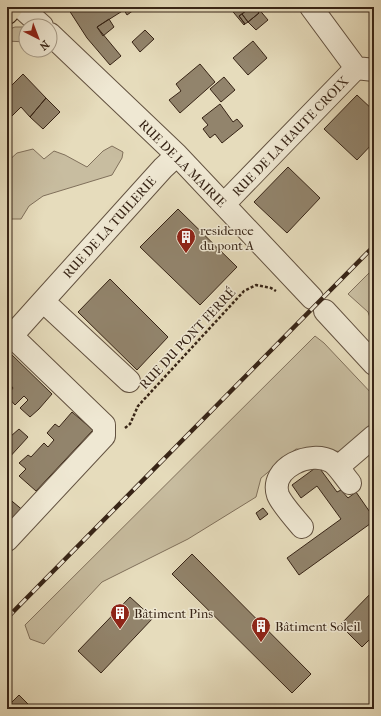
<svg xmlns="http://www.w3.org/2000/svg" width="381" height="716" font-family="'IM FELL French Canon',serif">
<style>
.green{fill:#c8bda0;stroke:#80705b}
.building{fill:#92846c;stroke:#372416}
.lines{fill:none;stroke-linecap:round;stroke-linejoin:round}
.minor-casing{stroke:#635240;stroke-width:24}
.major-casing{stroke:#372416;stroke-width:24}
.path{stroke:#372416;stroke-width:2.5;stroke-dasharray:3 2;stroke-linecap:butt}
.minor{stroke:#efe8d3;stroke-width:22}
.major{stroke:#e6dcbc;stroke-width:22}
.rail-casing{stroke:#372416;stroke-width:4.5}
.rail{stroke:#efe8d3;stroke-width:3;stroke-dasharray:9;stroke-linecap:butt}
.labels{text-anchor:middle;stroke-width:3;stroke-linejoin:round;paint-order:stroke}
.street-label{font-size:13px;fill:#372416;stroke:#efe8d3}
.poi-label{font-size:13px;fill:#372416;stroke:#efe8d3;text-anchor:start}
</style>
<rect width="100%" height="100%" fill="#e6dcbc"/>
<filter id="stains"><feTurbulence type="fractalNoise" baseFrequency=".005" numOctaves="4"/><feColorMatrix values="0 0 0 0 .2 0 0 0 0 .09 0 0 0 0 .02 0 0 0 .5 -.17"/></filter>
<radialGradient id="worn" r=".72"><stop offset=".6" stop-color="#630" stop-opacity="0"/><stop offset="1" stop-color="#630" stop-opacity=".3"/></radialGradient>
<path class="green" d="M15 27H26V42L7 41V30Z
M112 146 123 152 122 158 112 175 43 196 29 206 21 219H7V162L17 153 33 149 44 159 54 151 65 155 87 167 103 151Z
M374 268V329L368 312 348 294Z
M315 336 324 343 374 396V432L349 452 296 449 261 478 256 497 188 539 102 582 44 644 30 639 25 625Z"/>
<path class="building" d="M67 7H138L127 15 124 10 97 27 121 56 110 65 87 38Z
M229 7H251L239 16 245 24 244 25Z
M251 7H254L259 13 248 22 242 14Z
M254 7H257L268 20 256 30 248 22 259 13Z
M242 14 248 22 245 24 239 16Z
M109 19 114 27 103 36 97 27Z
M145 30 154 39 140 52 132 42Z
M253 41 267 58 248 75 233 58Z
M200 64 215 82 180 113 169 100 181 91 176 84Z
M23 74 46 98 30 117 21 107 10 118 7 114V90Z
M224 77 235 90 221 102 210 89Z
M357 95 374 111V142L357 160 324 129Z
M46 98 60 112 43 129 30 117Z
M220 104 233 122 237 119 243 126 222 143 215 134 210 138 203 129 208 125 202 118Z
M288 167 320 198 287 233 254 202Z
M178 209 237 267 200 305 140 247Z
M110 279 168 337 137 370 78 312Z
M9 352 52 394 39 409 30 417 20 408 28 400 24 396 15 405 7 396 13 388 8 382 7 383V354Z
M72 412 93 430 36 491 19 476 26 469 19 463 28 455 31 457 44 443 48 447 54 440 47 433 55 424 59 427Z
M19 429 28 437 7 460V432L11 436Z
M318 466 337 492 341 490 348 498 356 492 374 518V521L299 575 287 558 341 519 317 486 301 498 292 485Z
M7 497 25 512 7 529Z
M263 508 268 514 260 520 256 513Z
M192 554 311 674 292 693 172 574Z
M374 590V635L362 647 340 625Z
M130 597 153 618 101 673 78 651Z
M19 695 33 709H7V707Z"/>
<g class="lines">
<g class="minor-casing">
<path id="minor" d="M21 7 42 26
M311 7 356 68 374 70
M50 34 177 155 312 298
M224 204 356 68
M325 311 374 364
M129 381 43 301 163 168 177 155
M338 467 374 436
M302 527C296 520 281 503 278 495 269 468 311 449 332 462 339 467 344 476 350 483
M7 540 104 436V425L19 343 15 338 17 330 43 301"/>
</g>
<g class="major-casing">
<path id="major" d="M7 13 12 7"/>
</g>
<path class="path" d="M125 428 130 424 138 406 244 291 256 285 271 288 276 291"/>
<use href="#minor" class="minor"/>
<use href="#major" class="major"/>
<g class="rail-casing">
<path id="rail" d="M7 618 374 246"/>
</g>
<use href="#rail" class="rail"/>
</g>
<defs>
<g id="building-pin" transform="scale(1)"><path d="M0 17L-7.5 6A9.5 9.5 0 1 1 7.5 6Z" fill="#8f2418" stroke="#efe8d3"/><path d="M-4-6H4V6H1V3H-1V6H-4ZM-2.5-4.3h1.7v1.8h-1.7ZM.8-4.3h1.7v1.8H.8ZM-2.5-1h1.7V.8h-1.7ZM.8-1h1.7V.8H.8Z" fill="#fff"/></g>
</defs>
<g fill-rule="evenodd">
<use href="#building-pin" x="186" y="237"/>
<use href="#building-pin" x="120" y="613"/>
<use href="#building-pin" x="261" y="626"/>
</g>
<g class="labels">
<g class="street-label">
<text transform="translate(290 136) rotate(-46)" y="5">RUE DE LA HAUTE CROIX</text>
<text transform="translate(183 163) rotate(45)" y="5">RUE DE LA MAIRIE</text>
<text transform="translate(109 227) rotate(-48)" y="5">RUE DE LA TUILERIE</text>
<text transform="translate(187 338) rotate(-47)" y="5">RUE DU PONT FERRÉ</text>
</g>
<g class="poi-label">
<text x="200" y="235">residence<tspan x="200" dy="15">du pont A</tspan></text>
<text x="134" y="618">Bâtiment Pins</text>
<text x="275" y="631">Bâtiment Soleil</text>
</g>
</g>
<rect width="381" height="716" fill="none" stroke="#e6dcbc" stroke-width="24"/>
<rect x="8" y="8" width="365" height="700" fill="none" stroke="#372416" stroke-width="2"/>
<rect x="12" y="12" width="357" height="692" fill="none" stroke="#372416"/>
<g transform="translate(38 38) rotate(138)"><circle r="19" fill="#efe8d3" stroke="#a59a87"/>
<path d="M0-3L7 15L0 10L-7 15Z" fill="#8f2418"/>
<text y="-6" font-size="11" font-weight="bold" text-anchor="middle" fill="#372416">N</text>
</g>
<rect width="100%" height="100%" filter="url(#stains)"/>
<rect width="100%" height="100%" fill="url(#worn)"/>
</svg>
